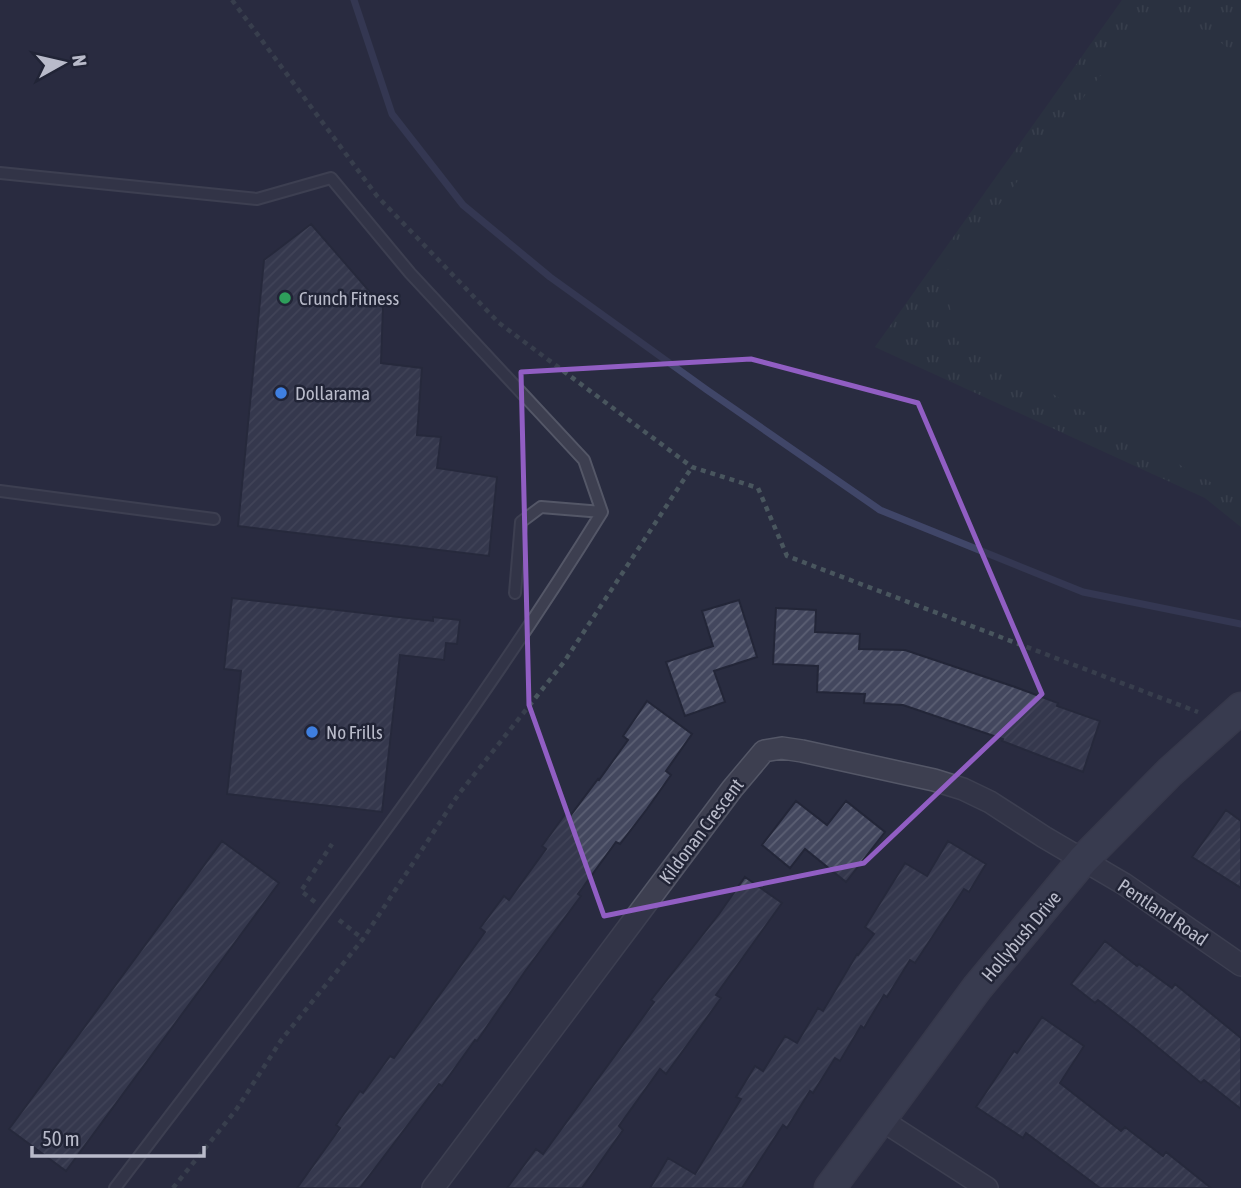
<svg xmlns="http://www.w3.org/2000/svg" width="1241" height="1188" font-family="'Asap Condensed',sans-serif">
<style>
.park{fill:url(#park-tufts)}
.garden{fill:#2b3941}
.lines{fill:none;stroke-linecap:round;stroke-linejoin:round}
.stream{stroke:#404668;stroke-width:7}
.building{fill:url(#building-hatch);stroke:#232638;stroke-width:2}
.lane-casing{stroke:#545767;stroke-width:14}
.street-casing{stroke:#545767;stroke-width:24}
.secondary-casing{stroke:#464859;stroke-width:33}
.path{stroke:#49565e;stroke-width:4.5;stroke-dasharray:5 5;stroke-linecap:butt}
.lane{stroke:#3d3f50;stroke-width:10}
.street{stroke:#3d3f50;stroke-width:21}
.secondary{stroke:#4b4e63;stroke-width:30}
.marked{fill:none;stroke:#915ec3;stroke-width:5;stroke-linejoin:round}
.leisure-dot{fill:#2e9e5b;stroke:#212436;stroke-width:2.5}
.shop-dot{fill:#3f7fe0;stroke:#212436;stroke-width:2.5}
.labels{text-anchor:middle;stroke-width:5;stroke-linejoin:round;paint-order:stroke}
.poi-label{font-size:19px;fill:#b9bbca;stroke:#212436;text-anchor:start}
.street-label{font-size:19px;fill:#b9bbca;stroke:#212436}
</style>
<defs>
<pattern id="park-tufts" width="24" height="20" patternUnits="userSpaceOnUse" patternTransform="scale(1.75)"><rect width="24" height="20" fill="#2b3941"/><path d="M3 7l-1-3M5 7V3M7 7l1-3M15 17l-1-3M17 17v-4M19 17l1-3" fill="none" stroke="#48545b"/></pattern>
<pattern id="building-hatch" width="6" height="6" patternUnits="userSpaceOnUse" patternTransform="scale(1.75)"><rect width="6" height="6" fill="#43475e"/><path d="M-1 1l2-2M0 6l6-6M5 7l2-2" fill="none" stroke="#5c6074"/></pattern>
</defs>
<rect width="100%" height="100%" fill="#292c40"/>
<path class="park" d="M1122 0H1241V527L1205 498 875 347Z"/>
<path class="garden" d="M1160 0 1241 57V499L956 340 944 275Z"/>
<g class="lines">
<path class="stream" d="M354 0 392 114 463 205 550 277 707 390 880 510 1083 592 1241 624"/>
</g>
<path class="building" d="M311 224 383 307 381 363 422 368 417 435 441 437 437 468 497 477 489 556 238 526 264 260Z
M232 598 433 621V617L460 620 457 644 446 643 444 660 400 655 382 812 227 794 241 671 224 669Z
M739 600 757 657 714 671 725 702 685 716 666 662 713 646 702 611Z
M776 608 816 610 815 632 860 634 859 649 905 650 1015 687 1058 703 1057 706 1100 721 1083 772 1002 741 1003 739 903 705 864 703 865 694 817 692 818 666 773 664Z
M647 701 692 734 666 771 671 775 647 809 620 844 616 842 578 894 581 896 526 970 477 1041 475 1040 442 1086 439 1084 360 1188H297L340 1128 336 1125 360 1091 363 1093 390 1056 394 1058 485 932 480 928 504 896 509 900 546 849 542 846 566 813 570 816 598 779 599 780 628 740 623 736Z
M796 801 827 825 846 801 885 832 846 882 805 849 790 868 762 845Z
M1226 810 1241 821V888L1192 857Z
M222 841 279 883 66 1171 9 1129Z
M948 841 986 864 969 892 964 889 915 963 910 960 887 997 884 995 864 1028 861 1026 840 1061 835 1058 813 1093 810 1091 787 1128 783 1125 742 1188H650L668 1158 695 1174 741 1099 736 1097 755 1066 763 1071 785 1036 797 1043 818 1008 823 1011 857 954 858 955 874 934 865 927 905 863 927 876Z
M745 877 782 903 716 995 721 998 696 1033 666 1074 660 1069 619 1126 623 1130 582 1188H507L536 1149 543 1154 654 1002 651 1000 719 914Z
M1105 941 1137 966 1139 964 1172 988 1175 984 1241 1038V1109L1204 1080 1201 1083 1138 1031 1098 1000 1095 1003 1071 984Z
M1042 1017 1084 1046 1060 1083 1121 1131 1125 1127 1163 1156 1166 1152 1211 1188H1100L1026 1133 1023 1138 976 1107 1014 1051 1017 1053Z"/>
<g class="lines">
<g class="lane-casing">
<path id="lane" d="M0 173 257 199 331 178 410 273 584 460 602 512C456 748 283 967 115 1188
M0 491 214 519
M515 593 521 522 541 507 602 512"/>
</g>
<g class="street-casing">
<path id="street" d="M880 1119 987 1188
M433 1188 732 789 764 751 782 748 802 751 934 780 963 789 990 802 1044 837 1124 884 1241 965"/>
</g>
<g class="secondary-casing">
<path id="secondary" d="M830 1188 977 988 1083 860 1170 772 1241 708"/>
</g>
<path class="path" d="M232 0 377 196 499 323 692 467 758 488 787 556 1198 712
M315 902 301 891 332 844
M339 920 363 939
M173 1188 236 1110 282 1039 363 939 458 795 564 662 692 467"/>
<use href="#lane" class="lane"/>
<use href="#street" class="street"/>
<use href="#secondary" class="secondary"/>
</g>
<path d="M0 0H1241V1188H0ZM751 359 918 403 1042 694 864 863 604 916 529 705 521 372Z" fill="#292c40" fill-opacity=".55" fill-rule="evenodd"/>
<path class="marked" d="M751 359 918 403 1042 694 864 863 604 916 529 705 521 372Z"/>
<circle class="leisure-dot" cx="285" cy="298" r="7"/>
<g class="shop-dot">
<circle cx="281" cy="393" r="7"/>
<circle cx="312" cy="732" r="7"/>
</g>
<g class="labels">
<g class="poi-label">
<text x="299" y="305">Crunch Fitness</text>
<text x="295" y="400">Dollarama</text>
<text x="326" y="739">No Frills</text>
</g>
<g class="street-label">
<text transform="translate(701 831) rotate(-53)" y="7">Kildonan Crescent</text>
<text transform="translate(1163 912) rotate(34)" y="7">Pentland Road</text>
<text transform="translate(1021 936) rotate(-50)" y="7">Hollybush Drive</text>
</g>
</g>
<g transform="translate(63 63) rotate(82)" stroke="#212436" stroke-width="5" paint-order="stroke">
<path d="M0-5L12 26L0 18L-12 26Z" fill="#b9bbca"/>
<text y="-10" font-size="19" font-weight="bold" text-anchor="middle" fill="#b9bbca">N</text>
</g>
<path d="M32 1146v10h172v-10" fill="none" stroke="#b9bbca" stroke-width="3.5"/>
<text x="42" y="1146" font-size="21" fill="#b9bbca" stroke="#212436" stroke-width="5" paint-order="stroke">50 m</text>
</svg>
